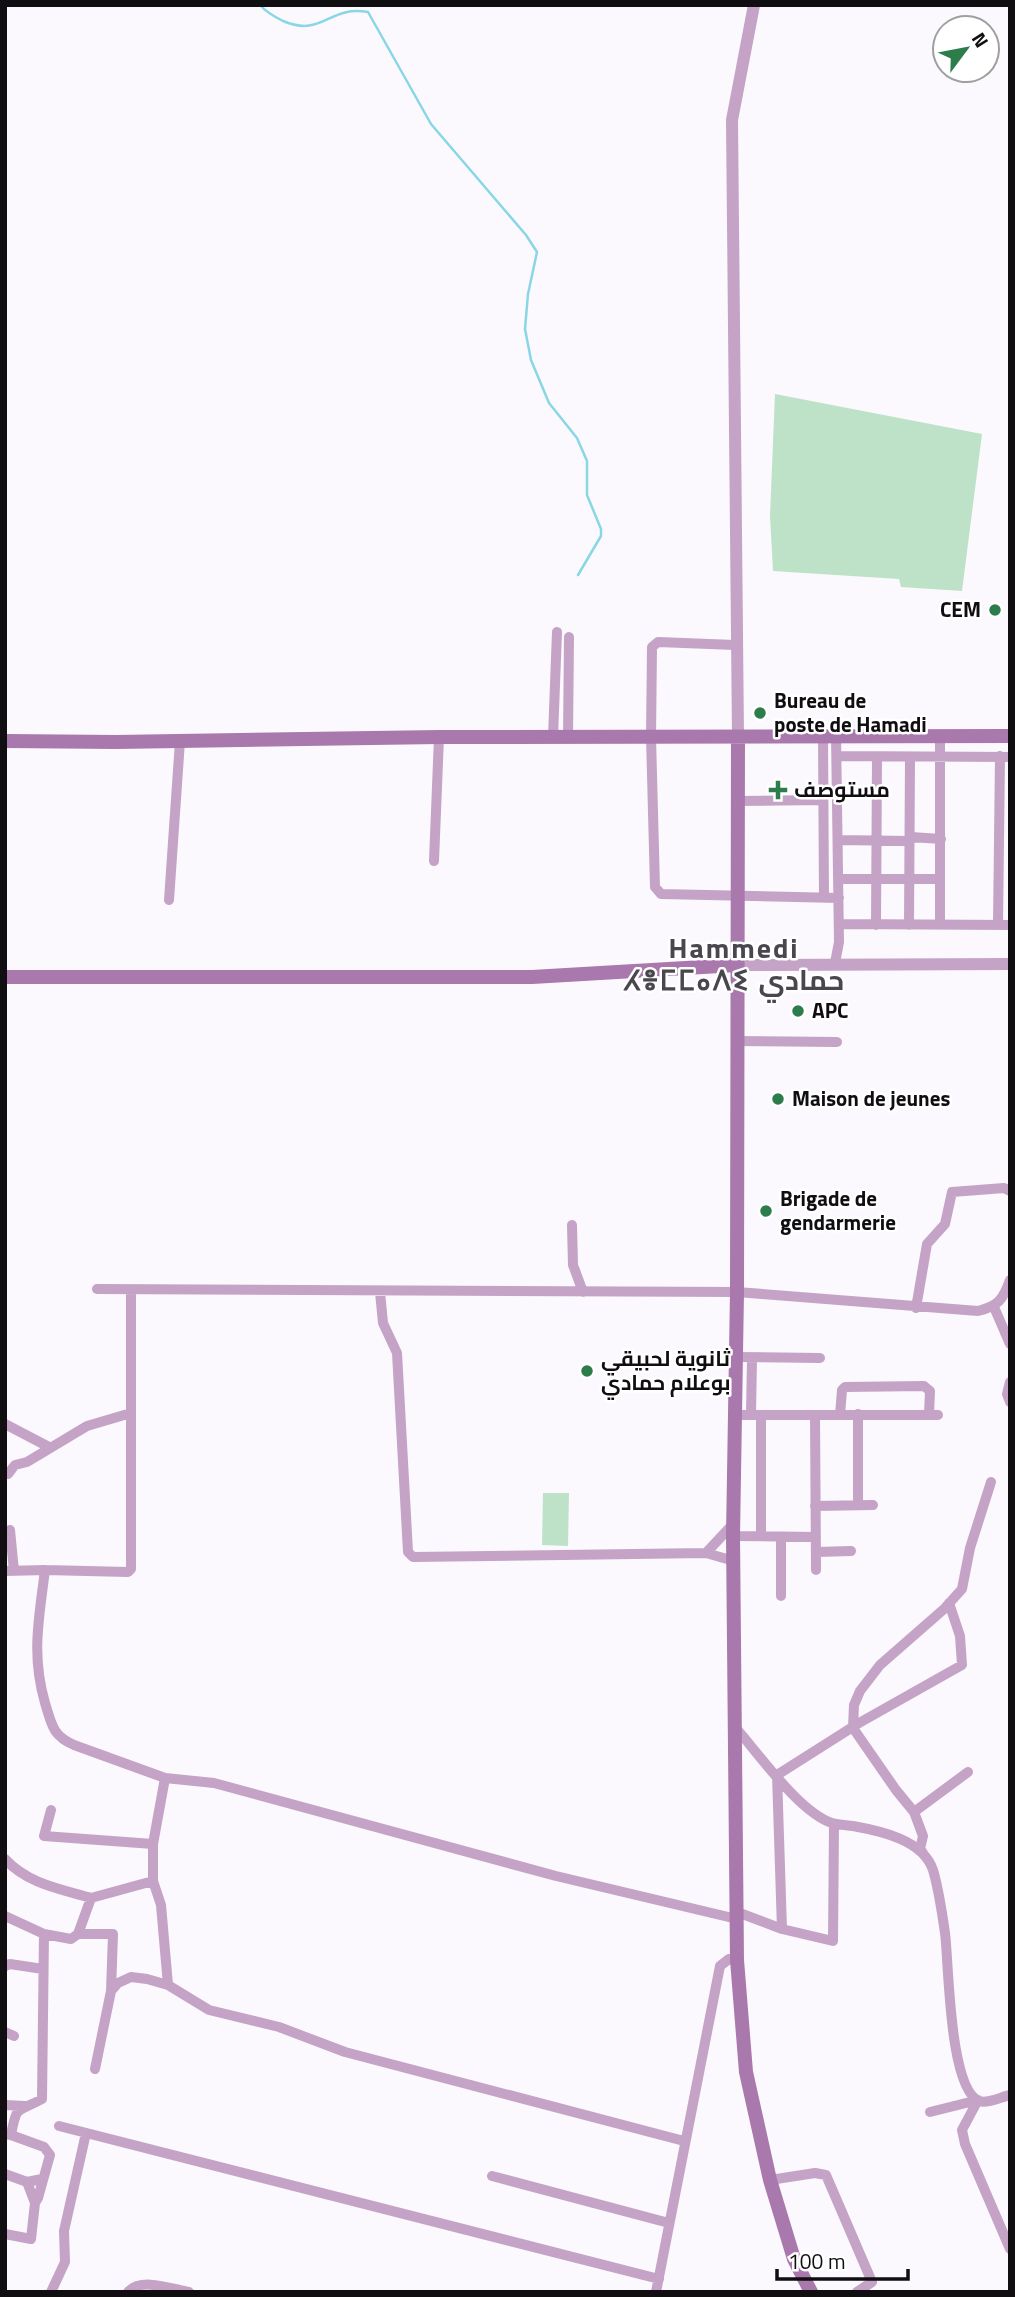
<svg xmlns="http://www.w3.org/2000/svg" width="1015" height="2297" font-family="'Titillium Web',Cairo,'Noto Sans Tifinagh',sans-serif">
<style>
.pitch{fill:#bee2c7}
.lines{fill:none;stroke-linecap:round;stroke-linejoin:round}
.stream{stroke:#89d7e5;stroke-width:2.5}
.minor{stroke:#c4a3c6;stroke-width:10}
.tertiary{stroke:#c4a3c6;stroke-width:12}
.secondary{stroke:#a978ac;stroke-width:14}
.poi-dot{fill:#2d7c4c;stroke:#fff;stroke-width:2.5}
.labels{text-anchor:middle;stroke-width:5;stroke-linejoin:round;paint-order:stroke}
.poi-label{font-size:21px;font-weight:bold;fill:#100e11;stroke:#fff;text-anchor:start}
.district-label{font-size:28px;font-weight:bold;letter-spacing:2px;fill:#4a464e;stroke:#fff}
</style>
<rect width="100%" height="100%" fill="#fbf8fe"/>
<path class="pitch" d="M775 394 982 434 962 591 901 587 899 579 773 571 770 516Z
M543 1493H569L568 1546 542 1545Z"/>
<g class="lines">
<path class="stream" d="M260 5C266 12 275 17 283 21 323 38 328 5 368 12L431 124 526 235 537 252 528 294 525 329 531 360 549 403 577 438 587 461V495L601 529V536L578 575"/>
<path class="minor" d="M735 645 658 642 652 647 651 737 655 887 661 894 839 898
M823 735 824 898
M553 737 557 632
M568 737 569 637
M837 756 1010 757
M738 801 823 800
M911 837 941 839
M838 840 910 841
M434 861 439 737
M838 879H940
M169 900 180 741
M839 924 1010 925
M876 925 877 757
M909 925 910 757
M940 925V736
M998 925 1000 756
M835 963 839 942 836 735
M736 1041 837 1042
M572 1225 573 1265 583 1292
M97 1289 737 1292 978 1311C998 1306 1003 1300 1010 1280
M380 1292 383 1323 397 1353 408 1552 413 1557 706 1553 734 1561
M994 1307 1010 1344
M916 1308 927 1244 945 1224 952 1192 1004 1188 1010 1191
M736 1357 820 1358
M1010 1382 1007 1394 1010 1402
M858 1414V1505
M735 1415H938
M751 1415 752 1358
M815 1415 816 1570
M840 1415 842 1390 845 1387 924 1386 930 1391 929 1414
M5 1424 49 1447
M8 1474 15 1465 27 1462 87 1426 131 1413
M815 1506 873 1505
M10 1530 14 1571
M733 1536 816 1537
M761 1536V1415
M816 1552 851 1551
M706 1553 733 1524
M45 1570C39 1619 31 1654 45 1703 52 1725 52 1735 74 1745L165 1778 153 1844V1881
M5 1571 45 1570 128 1572 131 1569V1290
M781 1596V1537
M735 1727C759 1754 799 1812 832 1823 839 1825 846 1825 853 1826 881 1831 923 1840 933 1870 939 1890 942 1913 945 1933 949 1965 949 2088 979 2101 987 2104 1001 2097 1010 2095
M165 1778 214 1783 556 1876 737 1919
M51 1810 44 1836 153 1844
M914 1812 968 1772
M923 1853 920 1849 923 1836 914 1812 896 1790 853 1728 854 1705 860 1691 880 1665 944 1609 962 1589 970 1548 991 1482
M5 1859C28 1884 60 1889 91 1898L78 1934 71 1939 44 1934 5 1916
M91 1898 153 1881 161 1905 168 1985
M737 1912 782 1929 833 1941 834 1824
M782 1929 777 1775 859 1723 962 1665 960 1636 949 1603
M78 1934H113L111 1991
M5 1966 10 1964 43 1969
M5 2032 14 2036
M95 2069 111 1991 118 1983 131 1977 147 1979 168 1985 209 2010 279 2027 345 2052 684 2141
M978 2100 962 2130 965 2144 1010 2249
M5 2105 25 2106
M930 2112 978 2100
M59 2126 659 2279
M5 2134 11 2135C17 2103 17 2113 42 2099L44 1934
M5 2174 27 2182
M492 2176 669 2223
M770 2180 815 2173 826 2175 872 2282 857 2292
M35 2203 27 2182 42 2179
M5 2234 31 2239 35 2203 38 2198 50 2155 44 2147 11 2135
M51 2292 65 2262 64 2231 86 2133
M128 2292C141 2277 172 2289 189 2292
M656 2292 720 1966 729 1959 737 1960"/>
<path class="tertiary" d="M738 737 732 120 754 5
M737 965 1010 964"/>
<path class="secondary" d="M738 737 737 1292 733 1536 737 1960 746 2072 770 2180 794 2259 811 2292
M5 741 116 742 439 737 1010 736
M5 977H532L737 965"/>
</g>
<g class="poi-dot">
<circle cx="995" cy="610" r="7"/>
<circle cx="760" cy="713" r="7"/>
<path d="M774.5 779.5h7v7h7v7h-7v7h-7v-7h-7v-7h7z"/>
<circle cx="798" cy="1011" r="7"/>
<circle cx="778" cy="1099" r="7"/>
<circle cx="766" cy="1211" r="7"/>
<circle cx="587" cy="1371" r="7"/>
</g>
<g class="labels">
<g class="poi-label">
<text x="981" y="617" text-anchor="end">CEM</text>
<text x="774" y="708">Bureau de<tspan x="774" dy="24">poste de Hamadi</tspan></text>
<text x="794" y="797">مستوصف</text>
<text x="812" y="1018">APC</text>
<text x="792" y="1106">Maison de jeunes</text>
<text x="780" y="1206">Brigade de<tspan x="780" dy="24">gendarmerie</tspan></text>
<text x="601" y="1366">ثانوية لحبيقي<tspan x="601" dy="24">بوعلام حمادي</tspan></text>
</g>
<g class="district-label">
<text x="734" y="958">Hammedi<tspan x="734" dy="32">ⵃⴻⵎⵎⴰⴷⵉ حمادي</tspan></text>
</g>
</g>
<rect width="1015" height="2297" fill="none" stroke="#100e11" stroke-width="14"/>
<g transform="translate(966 49) rotate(58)"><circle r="33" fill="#ffffff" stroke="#9f9fa0" stroke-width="2"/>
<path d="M0-5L12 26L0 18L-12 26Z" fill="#2d7c4c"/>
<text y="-10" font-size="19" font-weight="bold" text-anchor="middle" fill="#100e11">N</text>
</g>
<path d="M777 2269v10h131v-10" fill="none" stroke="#100e11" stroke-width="3.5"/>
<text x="788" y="2269" font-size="21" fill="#100e11" stroke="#ffffff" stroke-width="5" paint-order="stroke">100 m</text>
</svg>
